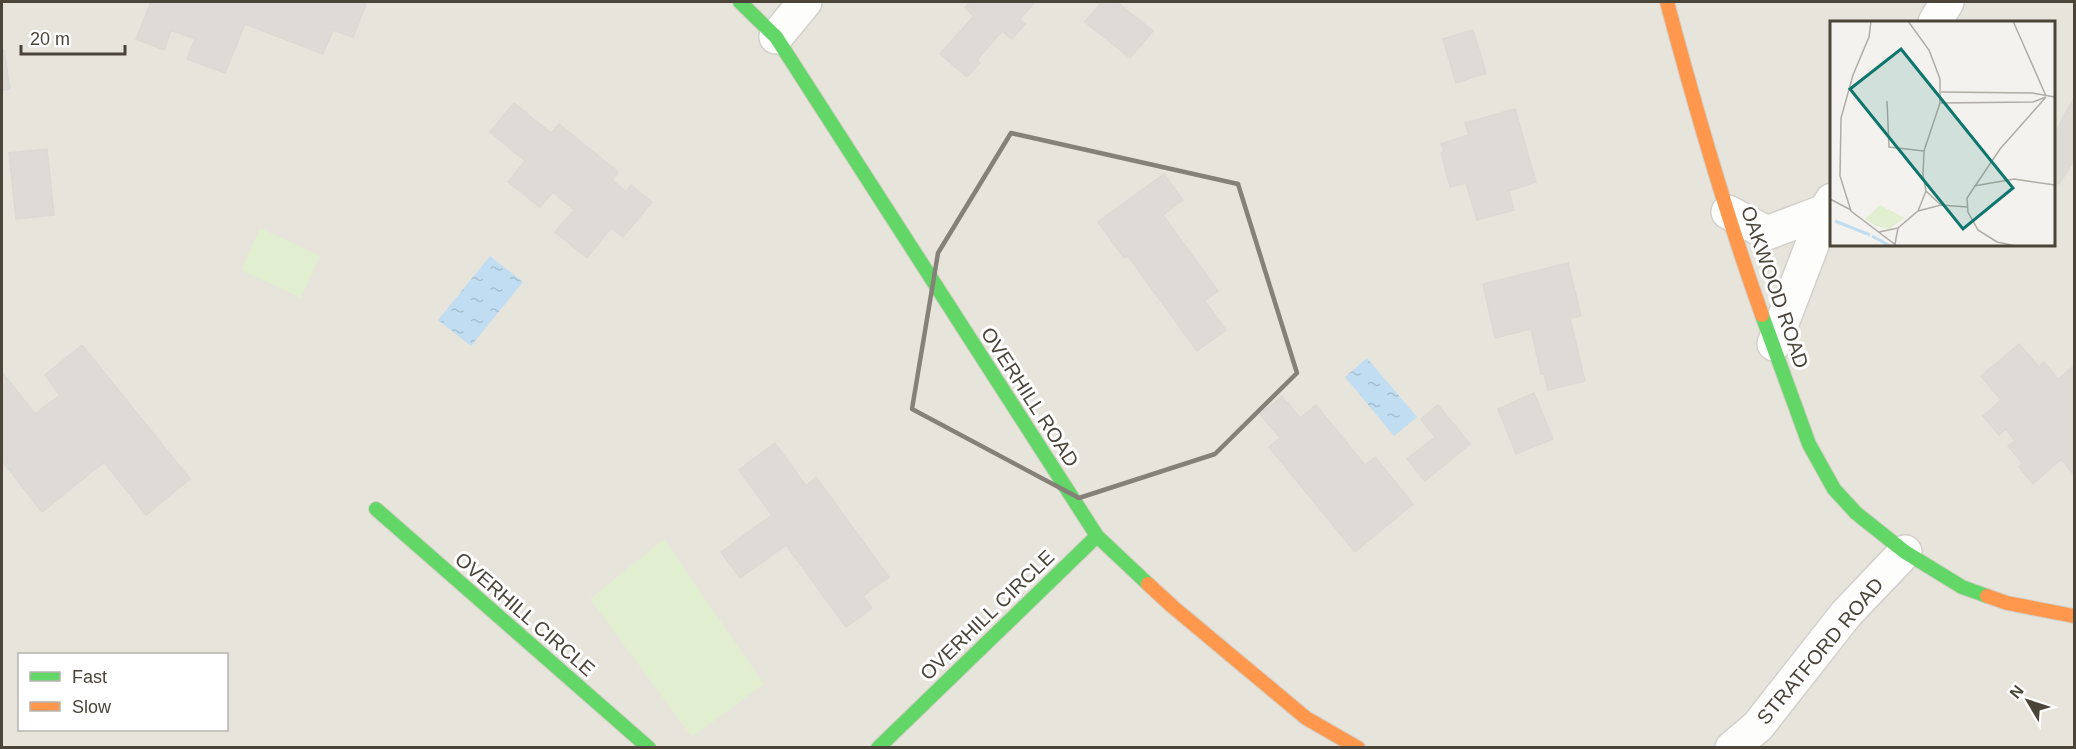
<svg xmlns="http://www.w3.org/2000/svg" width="2076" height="749" font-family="Helvetica,sans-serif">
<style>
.residential{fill:#e7e4dc;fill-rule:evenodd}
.pitch{fill:#e1eecf}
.water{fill:url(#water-ripples)}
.building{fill:#dedbd6;stroke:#dcd9d4;stroke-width:1.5}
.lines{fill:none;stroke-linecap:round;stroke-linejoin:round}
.street-casing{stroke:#d2d0cb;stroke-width:36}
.fast-casing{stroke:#d3cfc5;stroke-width:16}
.slow-casing{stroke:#d3cfc5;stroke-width:16}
.street{stroke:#fdfdfc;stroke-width:33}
.fast{stroke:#63d668;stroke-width:14}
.slow{stroke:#ff974d;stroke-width:14}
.marked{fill:none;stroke:#868178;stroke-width:4.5;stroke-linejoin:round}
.labels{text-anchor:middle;stroke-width:6;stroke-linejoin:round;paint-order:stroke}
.street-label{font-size:20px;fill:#4b4439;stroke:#fff}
.inset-river{fill:none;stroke:#c0ddf1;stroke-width:3}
.inset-road{fill:none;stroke:#b0aca6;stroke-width:1.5}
.view{fill:#0f766e;fill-opacity:0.15;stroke:#0f766e;stroke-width:3}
.inset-edge{fill:none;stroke:#4b4439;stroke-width:3}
</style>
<defs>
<pattern id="water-ripples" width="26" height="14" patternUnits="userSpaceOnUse" patternTransform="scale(1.5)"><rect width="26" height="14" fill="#c0ddf1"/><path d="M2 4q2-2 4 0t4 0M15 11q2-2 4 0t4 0" fill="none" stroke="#a6bfcf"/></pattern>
</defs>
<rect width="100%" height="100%" fill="#f4f2ee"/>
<path class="residential" d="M2 2H2074V747H2ZM1832 22H2054V244H1832ZM20 654H226V730H20Z"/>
<path class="pitch" d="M260 228 320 256 301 298 241 270Z
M664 539 764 684 692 737 590 599Z"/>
<path class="water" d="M490 256 523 282 471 346 438 320Z
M1367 358 1417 417 1394 436 1345 377Z"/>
<path class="building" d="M151 2H198L203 3 204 2H360L366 4 353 37 333 30 323 54 245 24 225 73 187 59 195 39 171 30 164 50 136 39Z
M970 2H1035L1019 20 1025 24 1012 39 1002 31 977 60 980 63 967 77 940 54 974 16 965 8Z
M1102 2H1117L1153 31 1130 58 1085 22Z
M1473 30 1486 73 1456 83 1443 39Z
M4 50 10 89 2 90V51Z
M2074 98V163L2073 162 2059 184 2054 181V134Z
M514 103 551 133 559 124 618 172 612 180 626 192 631 185 652 202 623 237 611 228 587 258 555 232 574 210 553 192 540 207 508 182 525 161 490 132Z
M1515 109 1536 182 1509 191 1514 210 1477 220 1466 183 1450 187 1441 153 1444 151 1441 144 1469 135 1465 123Z
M47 149 54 215 16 219 9 153Z
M1164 174 1183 200 1163 215 1218 291 1205 301 1226 330 1197 351 1128 256 1124 258 1098 222Z
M1568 263 1581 316 1570 318 1585 381 1548 390 1544 374H1541L1531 329 1495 338 1483 284Z
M2019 344 2039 367 2044 362 2058 379 2073 367 2074 369V475L2061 459 2033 484 2019 467 2023 464 2008 446 2015 441 2006 429 1999 435 1983 416 2001 400 1981 376Z
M82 345 190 479 146 515 104 462 42 512 2 461V372L35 414 60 395 45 375Z
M1534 393 1553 439 1516 454 1498 409Z
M1282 396 1300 418 1316 405 1365 465 1375 457 1413 504 1355 552 1269 447 1280 438 1260 414Z
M1438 405 1470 444 1425 481 1407 459 1435 437 1421 419Z
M775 443 806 486 816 477 889 577 863 596 872 608 846 627 786 545 740 578 721 552 772 515 739 470Z"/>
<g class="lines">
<g class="street-casing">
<path id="street" d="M1935 22 1947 2
M776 37 805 2
M1728 212 1767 233 1825 211
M1774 344 1825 211 1832 200
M1732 748 1758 726 1846 614 1905 552"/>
</g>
<g class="fast-casing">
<path id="fast" d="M740 2 776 37 1097 536 1148 584
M1762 315 1809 444 1834 489 1856 513 1905 552 1962 587 1987 596
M376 509 649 748
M878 748 1097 536"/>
</g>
<g class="slow-casing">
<path id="slow" d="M1667 2C1695 107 1725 212 1762 315
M1148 584 1173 607 1306 718 1358 748
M1987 596 2007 603 2074 616"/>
</g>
<use href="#street" class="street"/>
<use href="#fast" class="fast"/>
<use href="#slow" class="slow"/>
</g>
<path class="marked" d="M1011 133 1238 184 1297 373 1215 454 1079 498 912 409 938 253Z"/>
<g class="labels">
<g class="street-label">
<text transform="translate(1775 287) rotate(71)" y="7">OAKWOOD ROAD</text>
<text transform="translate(1030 397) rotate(57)" y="7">OVERHILL ROAD</text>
<text transform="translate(525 614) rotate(41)" y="7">OVERHILL CIRCLE</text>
<text transform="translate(987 615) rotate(-44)" y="7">OVERHILL CIRCLE</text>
<text transform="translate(1820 651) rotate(-50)" y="7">STRATFORD ROAD</text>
</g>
</g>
<g transform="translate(1830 21)">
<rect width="225" height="225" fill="#f4f2ee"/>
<path d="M50 184 75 197 59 208 46 205 35 198Z" fill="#e1eecf"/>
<path class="inset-river" d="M5 200 40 214M42 215 60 225"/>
<path class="inset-road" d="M41 0 39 16 23 54 11 97 10 155 21 190 67 225M78 0 99 29 110 58V82L94 130 93 154 96 170 111 184M183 0 216 75M111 71 202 72 225 76M57 80 59 126 94 130M110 82 203 81 216 76M144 165 184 158 225 164M0 178 21 189M88 190 96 170M49 211 68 207M65 223 68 207 88 190 111 184 137 186M186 225 167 221 148 209 138 191 137 177 170 128 216 76"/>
<path class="view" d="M71 28 183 167 133 208 20 68Z"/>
<rect width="225" height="225" class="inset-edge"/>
</g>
<rect width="2076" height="749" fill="none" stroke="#4b4439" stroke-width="6"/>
<rect x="18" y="653" width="210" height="78" fill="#ffffff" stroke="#b7b4b0" stroke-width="1.5"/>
<rect x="30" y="672" width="30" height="9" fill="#63d668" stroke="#b7b4b0" stroke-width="1.5"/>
<text x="72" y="683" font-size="18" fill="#4b4439">Fast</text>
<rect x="30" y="702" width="30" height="9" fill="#ff974d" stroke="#b7b4b0" stroke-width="1.5"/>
<text x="72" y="713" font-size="18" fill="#4b4439">Slow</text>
<g transform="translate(2028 701) rotate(309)" stroke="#ffffff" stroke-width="4.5" paint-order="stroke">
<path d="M0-4.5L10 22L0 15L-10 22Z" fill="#4b4439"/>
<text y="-9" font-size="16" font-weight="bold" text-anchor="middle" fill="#4b4439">N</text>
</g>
<path d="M21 45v9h104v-9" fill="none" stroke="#4b4439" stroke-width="3"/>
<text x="30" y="45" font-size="18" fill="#4b4439" stroke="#ffffff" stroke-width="4.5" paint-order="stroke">20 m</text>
</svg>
